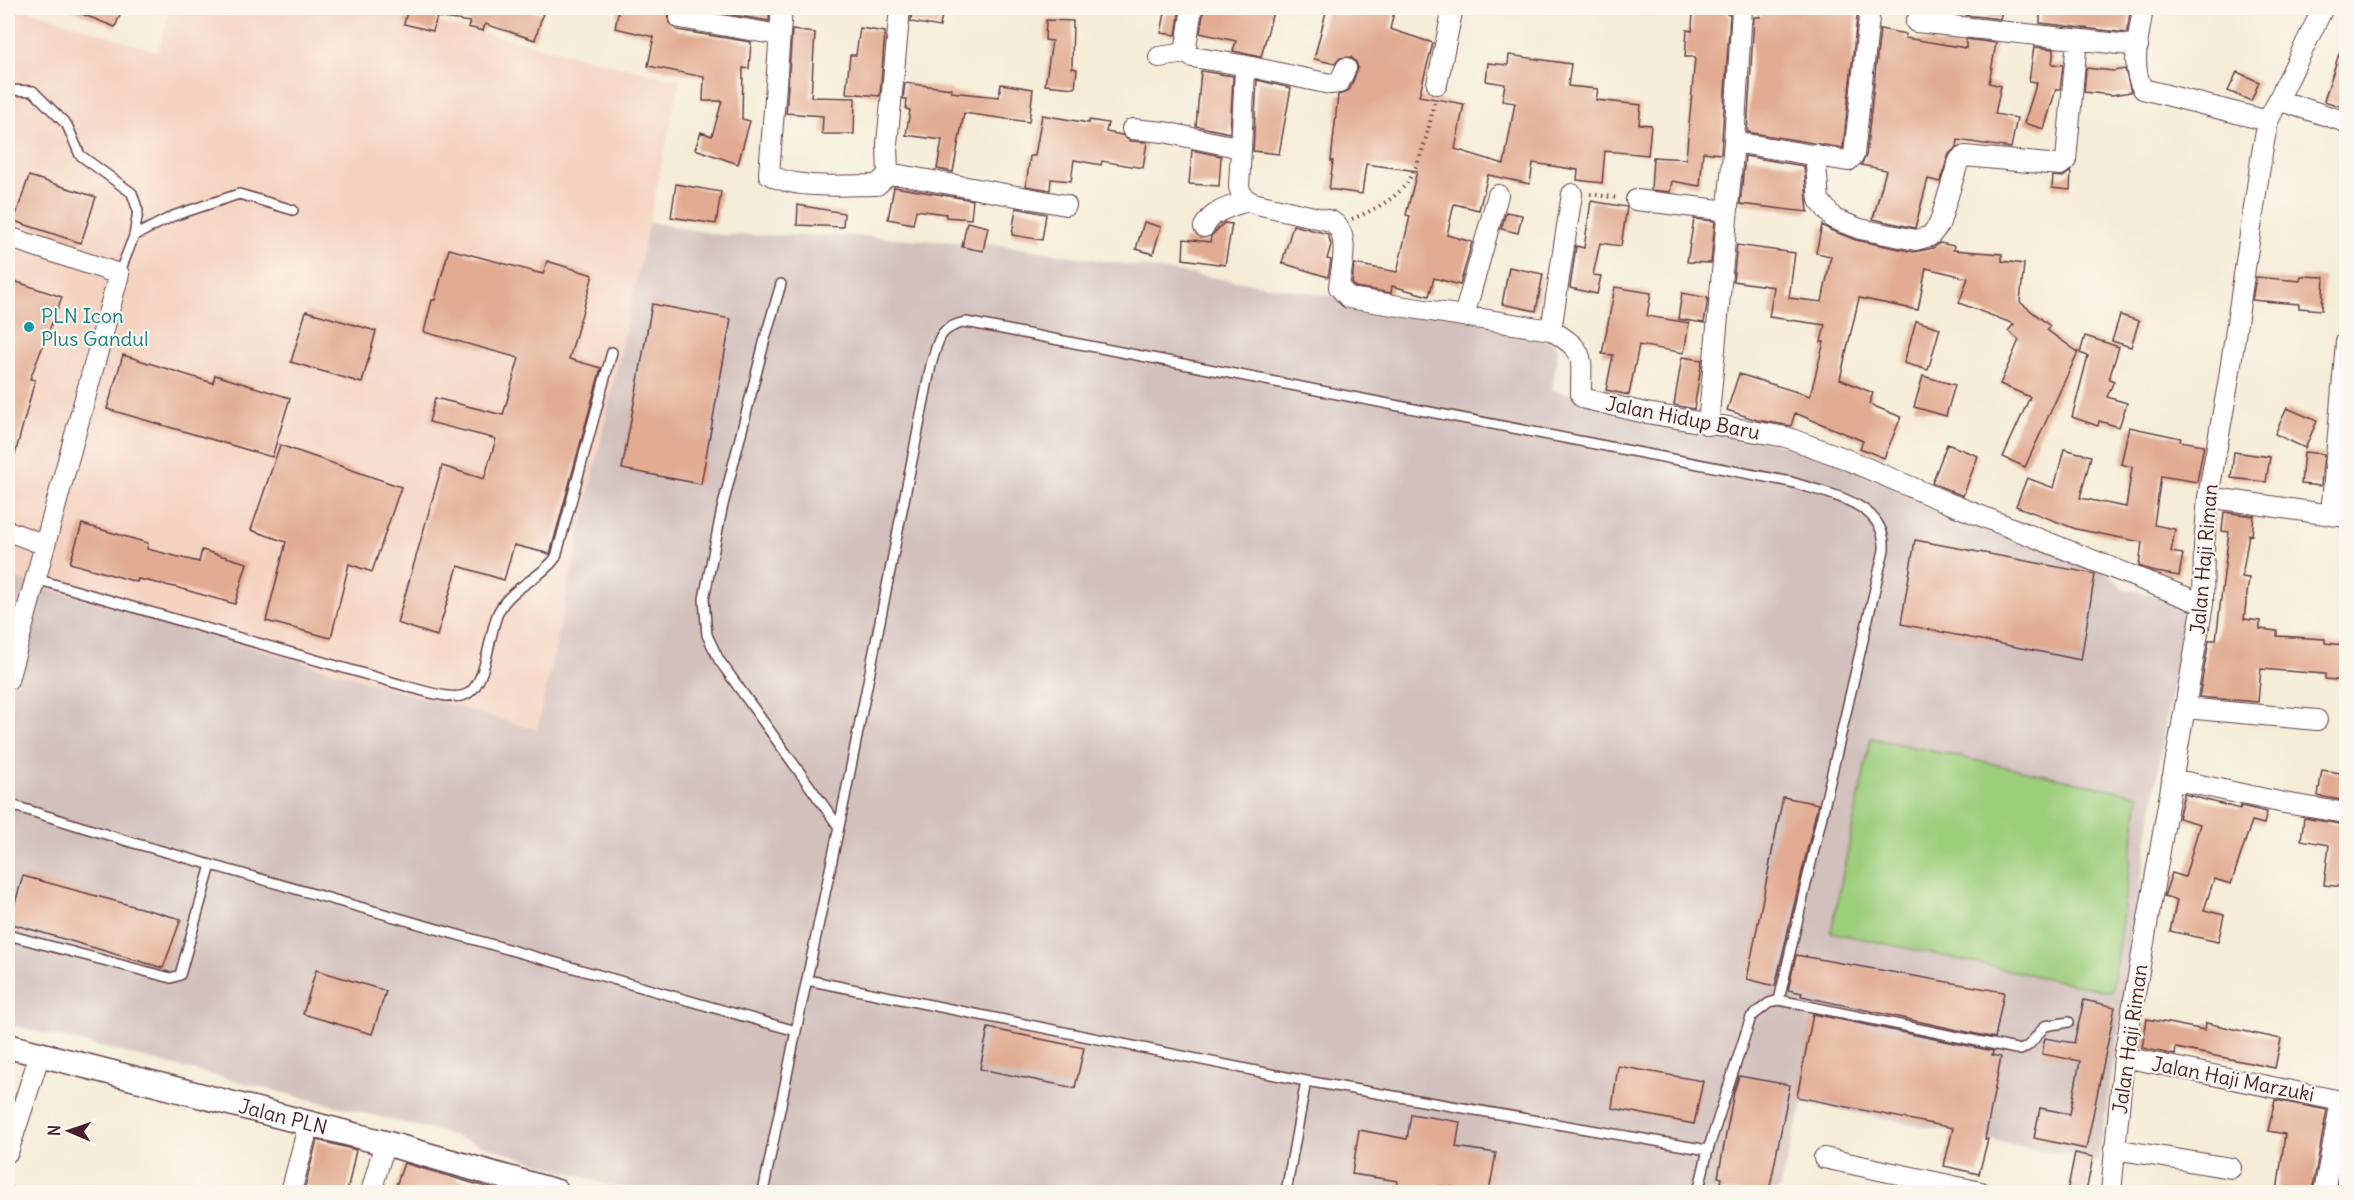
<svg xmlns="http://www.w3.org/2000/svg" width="2354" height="1200" font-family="Delius,sans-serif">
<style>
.built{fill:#f5d3c1}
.industrial{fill:#d1c0bc}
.green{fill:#9dce7c;stroke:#747654;stroke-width:1.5}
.building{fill:#e2ab92}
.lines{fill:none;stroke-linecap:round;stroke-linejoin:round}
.service-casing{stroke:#643e45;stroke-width:12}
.minor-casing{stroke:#643e45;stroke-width:22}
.tertiary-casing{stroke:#643e45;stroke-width:27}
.path{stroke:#643e45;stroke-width:4;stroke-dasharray:1.5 4.5;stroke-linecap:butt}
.service{stroke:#fff;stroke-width:9}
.minor{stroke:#fff;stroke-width:20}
.tertiary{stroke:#fff;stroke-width:24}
.culture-dot{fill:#0f9aa8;stroke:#fbf7ec;stroke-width:2}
.labels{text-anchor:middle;stroke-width:4.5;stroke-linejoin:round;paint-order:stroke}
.culture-label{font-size:20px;fill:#0d838f;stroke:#fbf7ec;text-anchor:start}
.street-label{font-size:20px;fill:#4a1f2b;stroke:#fbf7ec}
</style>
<rect width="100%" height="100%" fill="#fbf7ec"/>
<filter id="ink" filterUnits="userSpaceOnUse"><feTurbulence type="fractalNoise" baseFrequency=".0167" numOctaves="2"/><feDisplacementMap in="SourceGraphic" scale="12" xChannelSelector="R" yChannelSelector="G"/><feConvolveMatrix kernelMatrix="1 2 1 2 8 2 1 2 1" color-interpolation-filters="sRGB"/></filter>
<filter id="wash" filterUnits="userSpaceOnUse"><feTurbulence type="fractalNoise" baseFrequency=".008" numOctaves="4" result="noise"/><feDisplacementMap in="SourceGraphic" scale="24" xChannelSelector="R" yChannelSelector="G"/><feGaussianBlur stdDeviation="1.35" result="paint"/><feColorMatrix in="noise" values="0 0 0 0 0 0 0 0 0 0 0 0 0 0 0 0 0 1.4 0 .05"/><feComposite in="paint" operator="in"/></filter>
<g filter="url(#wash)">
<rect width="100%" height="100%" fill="#f5ecd7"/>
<path class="built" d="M8 8H23L158 52 170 8H377L680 80 538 731 8 577Z"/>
<path class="industrial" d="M649 222 720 235 863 236 1000 245 1464 316 1533 324 1558 348 1552 390 1834 457 2092 560 2125 589 2181 600 2186 625 2166 721 2098 1162 1803 1102 1778 1192H631L440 1132 8 1024V577L537 730Z"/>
<path class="green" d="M1871 738 2139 795 2112 992 1831 932Z"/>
<g id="blocks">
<path class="building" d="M67 8H123L115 27Z
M408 8H524L543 13 535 40 485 24 483 31 468 27 470 22 438 17 439 9 433 31 404 24Z
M619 8H668L669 23 677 30 751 42 749 69 743 68 742 119 750 121 738 164 695 149 701 132 712 136 722 101H703L704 77 648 66 654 37 615 28Z
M692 8H770L769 21Z
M1166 8H1180L1176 35 1161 33Z
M1204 8H1274L1261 57 1233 51 1236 41 1200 33Z
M1327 8H1395L1390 29 1433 43 1419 96 1464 104 1455 149 1504 164 1515 103 1502 101 1505 84 1486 81 1488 63 1508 65 1509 55 1571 64 1568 86 1598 89 1596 100 1641 105 1639 124 1651 125 1648 155 1605 151 1602 183 1577 180 1578 170 1533 163 1530 184 1488 175 1479 210 1454 204 1447 235 1472 242 1460 285 1434 278 1429 296 1392 286 1391 293 1355 287 1352 283 1354 264 1397 272 1410 216 1406 215 1417 171 1366 164 1362 194 1329 189 1333 161H1331L1338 95 1345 93 1350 89 1358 68 1356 62 1351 57 1340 58 1335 64 1314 59Z
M1693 8H1727V14L1730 15 1721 154 1703 152 1700 186 1672 181 1670 192 1651 190 1653 157 1686 159 1695 57H1685L1687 30 1692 31Z
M1761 8H1858L1843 148 1747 132 1754 17H1760Z
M1966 8H2003L2000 19 1966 15Z
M2040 8H2090L2130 13 2127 33 2040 23Z
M912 9 943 8 940 27 911 22Z
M1046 20 1073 21 1072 68 1077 69 1075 88 1045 85 1052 41 1045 40Z
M860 28 885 32 880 96 846 93 850 55H856Z
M1880 29 1906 34 1905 38 1966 48V39L1996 43 1989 83 2001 86 1995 114 2017 118 2011 148 1958 140 1957 147 1949 154 1940 182 1928 179 1915 228 1873 219 1886 170 1861 165 1866 156Z
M792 30 815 33 811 97 855 98 854 134H822L823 116 786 113Z
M2343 41 2346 42V108L2324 101Z
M2034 47 2054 49 2052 64 2063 65 2060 89H2056L2044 129 2024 123 2037 82 2029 81Z
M2086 68 2113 71 2125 69 2131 92 2112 95 2084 92Z
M1201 71 1233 76 1230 133 1196 126Z
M2237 72 2259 82 2251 101 2228 91Z
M1257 80 1291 88 1279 154 1253 151Z
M905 83 952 89 951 92 999 97 1001 84 1033 89 1029 122 964 113 953 172 937 169 942 140 906 135 910 110 906 109 907 99H903Z
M1042 115 1089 123V120L1108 123 1106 132 1122 135 1130 141 1147 142 1143 168 1102 161 1101 165 1074 160 1071 181 1051 179 1050 190 1026 186 1030 156H1035Z
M1192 150 1221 156 1219 186 1189 184Z
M1745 156 1804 166 1808 212 1740 204Z
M2071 171 2070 190 2052 188 2053 176 2063 177Z
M29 176 96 197 81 243 14 221Z
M676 184 721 192 716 224 671 217Z
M894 187 973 200 971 219 946 217V214L916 210 913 224 888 219Z
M1591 201 1627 207 1621 246 1600 243 1593 275 1601 276 1597 294 1570 288 1576 246 1584 248Z
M798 205 844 213 843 227 797 225Z
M1016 208 1046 214 1042 240 1012 235Z
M1506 212 1522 215 1518 233 1501 229Z
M1694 219 1715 221 1711 263 1687 262Z
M967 222 988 227 983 251 962 247Z
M1144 222 1161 227 1153 254 1136 249Z
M1224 223 1232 224 1225 265 1183 259 1184 239 1210 242 1211 236Z
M1293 225 1328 234 1331 245 1327 259 1331 260 1328 277 1282 263Z
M1822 225 1830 230 1856 240 1914 252 1933 248 1940 243 1954 246 1953 250 2002 254V261L2024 264 2020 302 2050 326 2047 330 2078 352 2025 467 2003 457 2030 397 2000 384 2019 340 2008 331 2014 324 1959 303 1968 278 1926 268 1918 310 1859 298 1840 379 1873 393 1869 404 1901 417 1884 458 1860 448 1863 441 1795 413 1791 426 1757 420 1727 410 1739 374 1810 396 1824 342H1821L1825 325 1769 317 1774 287 1733 281 1737 245 1795 253 1789 298 1822 302 1831 256 1816 253Z
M449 249 543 274 547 261 593 275 569 359 601 368 550 554 514 545 504 580 458 566 437 636 397 623 442 466 484 479 496 439 429 422 435 398 503 415 519 358 424 332 432 300H435Z
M1509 267 1543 274 1536 311 1502 304Z
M2301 276 2324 277 2322 310 2299 308V304L2252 300 2256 277 2300 281Z
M8 279 62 297 30 379 35 380 13 462 8 461Z
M1615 287 1651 293 1647 316 1689 323 1684 353 1639 345 1629 395 1606 390 1613 355 1602 354Z
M1682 293 1708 298 1704 323 1678 319Z
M652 304 731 319 701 484 622 469Z
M306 311 376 331 362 383 291 362Z
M2120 315 2139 321 2131 347 2112 341Z
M1916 321 1940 328 1928 370 1904 363Z
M2085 336 2119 347 2109 379 2114 381 2107 397 2127 403 2119 427 2099 421 2098 426 2072 417 2088 356 2080 353Z
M123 355 213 383 215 375 290 398 272 457 107 409Z
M1682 357 1702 360 1694 409 1674 405Z
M1923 376 1955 385 1946 416 1914 407Z
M2287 408 2317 421 2305 448 2275 434Z
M2129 427 2181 438 2180 441 2204 445 2197 482 2161 476 2154 525 2175 529 2171 552 2183 554 2179 576 2156 572 2139 566 2142 542 2076 529 2016 506 2027 478 2054 488 2064 449 2091 456 2080 498 2126 507 2132 467 2121 464Z
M1947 444 1978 456 1963 496 1932 483Z
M280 445 401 487 372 572 349 564 331 638 266 621 286 542 251 530Z
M2234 452 2270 457 2266 482 2231 478Z
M2304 452 2324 454 2321 486 2301 484Z
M2224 512 2254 516 2252 535 2249 534 2242 577 2249 578 2244 619 2260 621V629L2277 631V636L2325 639V643L2346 645V681L2325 679V674L2261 669 2258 702 2199 697 2209 640H2216L2229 532 2222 531Z
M82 524 148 543 147 549 199 562 202 550 247 563 235 604 175 587 138 579 137 582 70 563Z
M1915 540 2095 574 2081 660 1901 624Z
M2322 770 2346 774V801L2318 796Z
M2184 794 2240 809 2241 806 2267 812 2264 824 2252 821 2231 884 2214 879 2204 910 2224 915 2218 942 2170 931 2177 900 2164 896 2172 873 2185 877 2200 824 2178 818Z
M1783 797 1818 804 1775 986 1747 979Z
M2304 818 2346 825V887L2324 885 2329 845 2301 840Z
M23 876 181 919 163 968 9 923Z
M1796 955 2004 992 1995 1038 1801 996 1802 993 1788 990Z
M316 970 386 991 372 1034 303 1014Z
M2084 1000 2115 1007 2086 1149 2034 1138 2040 1108 2070 1114 2080 1061 2042 1054 2045 1038 2074 1043Z
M1813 1014 1993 1051 1992 1055 2001 1057 1985 1139H1988L1979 1174 1944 1166 1953 1128 1797 1097Z
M2147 1019 2205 1030 2206 1023 2281 1039 2275 1068 2176 1048 2175 1055 2142 1048Z
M988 1028 1084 1048 1075 1088 980 1069Z
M1618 1066 1703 1081 1694 1124 1612 1108Z
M1739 1076 1790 1085 1769 1192H1719L1722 1178 1718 1177 1734 1092Z
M2275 1100 2327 1110 2312 1192H2277L2285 1134 2268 1131Z
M1411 1114 1460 1122 1456 1147 1496 1153 1489 1192 1441 1186 1440 1192H1396L1398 1181 1352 1174 1359 1130 1407 1139Z
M2346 1137V1192H2336Z
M317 1140 356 1150 347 1192H313L304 1190Z
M2075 1153 2093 1157 2086 1192H2067Z
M404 1163 489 1188V1192H394Z"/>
</g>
</g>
<g filter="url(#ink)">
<use href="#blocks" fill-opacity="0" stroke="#643e45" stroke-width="1.5"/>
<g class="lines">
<g class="service-casing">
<path id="service" d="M8 90 33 91 67 125 80 155 132 193 138 211 134 236 119 274
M134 236 173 216 239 194 293 210
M781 284 766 335 722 509 704 599 707 635 719 660 839 827
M36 579 406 686C420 690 447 699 461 696 488 692 488 631 499 611 512 586 541 579 556 557L612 352
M8 804 134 843 796 1031 763 1192
M8 935 171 978 180 975 211 865
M807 980 1306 1081 1708 1150
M1779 1000 2021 1050 2029 1045 2045 1026 2069 1022
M796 1031 839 827 931 365C939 340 937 328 966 322L1791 482C1827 494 1887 502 1884 550L1779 1000 1769 1003 1751 1017 1708 1150 1698 1192
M8 1191 11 1192
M1286 1192 1306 1081"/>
</g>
<g class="minor-casing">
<path id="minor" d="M680 8V18L779 35
M782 8 769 174C794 190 847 185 877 185L888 175H900L1066 205
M1192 8 1185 53 1192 57 1242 65 1245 71 1239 187C1242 198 1247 201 1257 204L1331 221C1352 233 1341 267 1339 287L1349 298 1551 330C1587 352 1581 355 1581 394L1582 397 1586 399 1641 412 1786 437 1841 457 1946 502 2203 604
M2143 8C2140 32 2129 67 2143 89L2268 121
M1916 22 2138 46
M1159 57 1185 53
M1242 65 1330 84 1339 83 1346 68
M1437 84 1453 8
M2278 100 2346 122
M1132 129 1164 132 1241 148
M1734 142 1848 161 1854 155 1870 8
M1815 154 1819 200 1834 219 1860 229 1916 240 1930 236 1939 225 1957 166 1960 159 1965 156 2060 165 2066 160 2077 40
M888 175 887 144 900 8
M1636 200 1728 211
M1204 227C1213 210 1230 207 1247 201
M8 237 119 274 8 680
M1464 316 1498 195
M1551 330 1572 194
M1708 425 1734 142 1742 8
M2208 497 2346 517
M2331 515 2346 342
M8 531 45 545
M2185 708 2317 720
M2172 779 2284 803 2346 813
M2124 1057 2346 1102
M2114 1149 2231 1168
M8 1152 40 1054
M1824 1158 1981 1192
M291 1192 309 1123
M371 1192 385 1143
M2111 1192 2124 1057 2203 604 2204 546 2208 497 2228 384 2262 153 2268 121 2323 8
M2324 1192 2341 1101"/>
</g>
<g class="tertiary-casing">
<g id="tertiary">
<path id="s1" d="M8 1046 385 1143 557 1192"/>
</g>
</g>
<path class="path" d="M1590 194 1618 198
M1352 219C1369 212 1388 203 1401 190 1420 170 1429 129 1434 102"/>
<use href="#service" class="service"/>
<use href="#minor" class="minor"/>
<use href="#tertiary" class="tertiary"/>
</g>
</g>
<circle class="culture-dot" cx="29" cy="327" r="6"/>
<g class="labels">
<g class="culture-label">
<text x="41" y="323">PLN Icon<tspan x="41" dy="23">Plus Gandul</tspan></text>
</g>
<g class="street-label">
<text transform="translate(1683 418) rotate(11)" y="7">Jalan Hidup Baru</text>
<text transform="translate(2204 559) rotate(-85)" y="7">Jalan Haji Riman</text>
<text transform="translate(2130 1039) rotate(-82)" y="7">Jalan Haji Riman</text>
<text transform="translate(2233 1079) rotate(11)" y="7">Jalan Haji Marzuki</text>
<text dy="7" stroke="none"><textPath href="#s1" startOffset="284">Jalan PLN</textPath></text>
</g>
</g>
<rect width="2354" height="1200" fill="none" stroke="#fbf7ec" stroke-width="30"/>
<g transform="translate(69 1131) rotate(272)" stroke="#fbf7ec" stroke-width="4.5" paint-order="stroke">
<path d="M0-4.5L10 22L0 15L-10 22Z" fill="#4a1f2b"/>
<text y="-9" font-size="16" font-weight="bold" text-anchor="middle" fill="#4a1f2b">N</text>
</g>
</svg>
